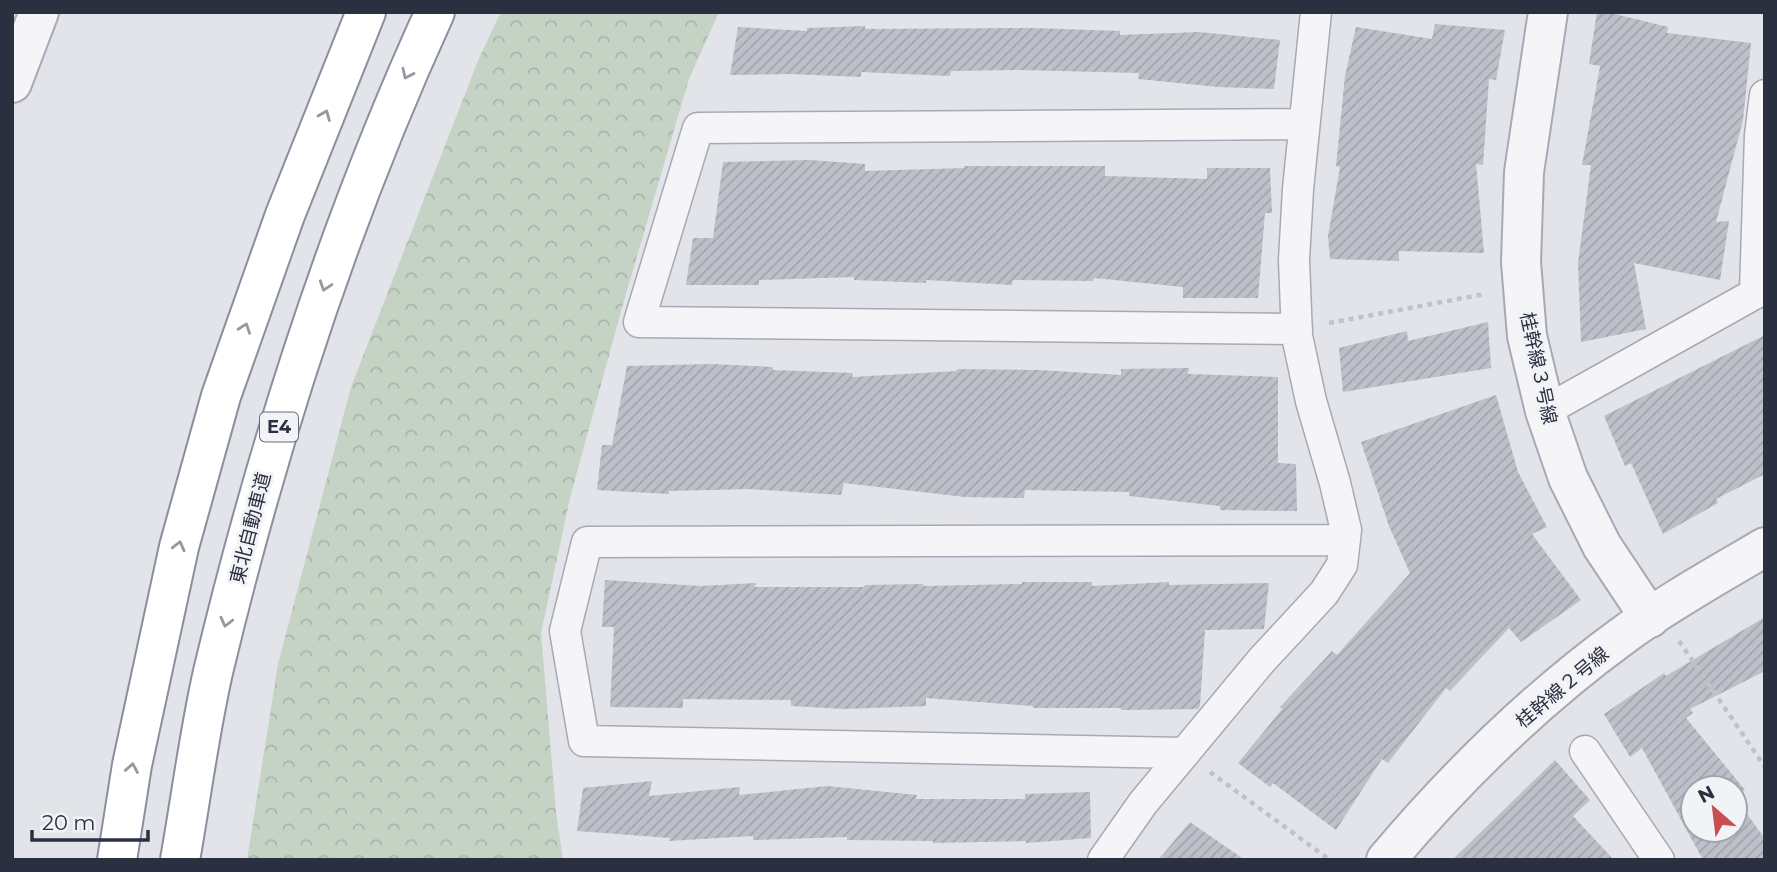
<svg xmlns="http://www.w3.org/2000/svg" width="1777" height="872" font-family="Montserrat,'Noto Sans JP',sans-serif">
<style>
.forest{fill:url(#forest-crowns)}
.building{fill:url(#building-hatch)}
.lines{fill:none;stroke-linecap:round;stroke-linejoin:round}
.minor-casing{stroke:#a7aab4;stroke-width:33}
.tertiary-casing{stroke:#a7aab4;stroke-width:42}
.motorway-casing{stroke:#8a8f9f;stroke-width:42}
.path{stroke:#c0c2c8;stroke-width:4.5;stroke-dasharray:5 5;stroke-linecap:butt}
.minor{stroke:#f5f5f8;stroke-width:30}
.tertiary{stroke:#f5f5f8;stroke-width:38}
.motorway{stroke:#fff;stroke-width:38}
.oneway{stroke:#9598a0}
.labels{text-anchor:middle;stroke-width:6;stroke-linejoin:round;paint-order:stroke}
.shield{fill:#f2f3f7;stroke:#676a77;stroke-width:2}
.shield-label{font-size:18px;font-weight:bold;fill:#2b3040}
.street-label{font-size:19px;fill:#2b3040;stroke:#f2f3f7}
</style>
<defs>
<pattern id="forest-crowns" width="20" height="18" patternUnits="userSpaceOnUse" patternTransform="scale(1.75)"><rect width="20" height="18" fill="#c5d3c4"/><path d="M2 6a3 3 0 1 1 6 0M12 15a3 3 0 1 1 6 0" fill="none" stroke="#a9b5a9"/></pattern>
<pattern id="building-hatch" width="6" height="6" patternUnits="userSpaceOnUse" patternTransform="scale(1.75)"><rect width="6" height="6" fill="#bdbfc9"/><path d="M-1 1l2-2M0 6l6-6M5 7l2-2" fill="none" stroke="#a3a4ae"/></pattern>
</defs>
<rect width="100%" height="100%" fill="#e2e4ea"/>
<path class="forest" d="M501 12H719L689 79 623 304 570 498 541 633 556 812 563 860H247L278 664 351 387 479 58Z"/>
<path class="building" d="M1597 12H1607L1668 27 1667 33 1751 43 1743 120 1716 222 1729 221 1720 280 1634 263 1646 329 1581 342 1578 263 1591 165H1582L1600 66 1589 64Z
M1435 24 1505 30 1496 80 1489 79 1483 165 1476 164 1484 253 1399 251V261L1330 259 1328 236 1340 167 1336 166 1345 76 1356 27 1432 39Z
M865 26V29L1033 28 1120 31V35L1199 32 1280 40 1274 89 1219 87 1138 79 1139 73 1019 70 951 71 950 76 861 72V77L790 74 730 75 738 27 807 31V28Z
M810 160 865 164V171L964 168V166H1105V176L1207 179V168H1270L1272 213H1265L1258 298H1183V287L1094 278 1093 281 1013 280 1012 285 926 280V283L854 280V277L759 280V285H686L693 238H713L723 162Z
M1488 322 1491 368 1343 392 1339 348 1407 331 1408 341Z
M1765 335V474L1716 499 1718 503 1663 534 1631 463 1625 466 1604 416Z
M712 364 773 367V370L853 373 852 377 957 371V369L1039 370 1121 375V369L1189 368 1188 374 1278 377V463L1296 464 1297 511 1220 510V506L1129 496V492L1025 490 1024 498 965 497 844 483 841 495 749 489 669 491V494L597 490 602 445H612L627 366Z
M1496 395 1518 472 1547 527 1532 534 1581 600 1521 642 1509 628 1450 691 1446 688 1388 763 1382 759 1336 830 1273 783 1270 787 1238 763 1283 708H1279L1332 651 1337 655 1410 573 1389 526 1361 442Z
M605 580 701 586 756 583 755 587H864L865 585 924 584 923 586 1022 584V582H1092V586L1169 582V585L1269 583 1264 629 1205 630 1200 706 1198 709 1121 710V708H1033V706L926 698V706L844 709 791 706V700L683 699V708L610 707 614 627H602Z
M1765 617V671L1690 709 1693 713 1686 718 1745 790 1735 797V788H1693V830H1735V797L1765 839V860H1703L1642 748 1630 757 1604 714 1664 673 1666 676Z
M1555 760 1590 800 1573 816 1614 860H1452Z
M652 781 649 796 740 787 739 795 827 786 917 795 916 799H1025V794L1090 792 1091 838 1026 843V841L933 843V841L847 840V837L753 840V836L669 841 670 838 577 831 583 788Z
M1190 822 1245 860H1158Z"/>
<g class="lines">
<g class="minor-casing">
<path id="minor" d="M1755 292 1760 135 1765 95
M1297 329 639 322 698 128 1304 124
M1545 411 1765 288
M1585 751 1659 860
M1184 753 584 741 565 631 587 542 1345 540
M1103 860 1143 803 1261 661 1324 593 1342 565 1346 530 1335 483 1311 401 1297 336 1294 260 1298 189 1316 12"/>
</g>
<g class="tertiary-casing">
<path id="tertiary" d="M1548 12 1524 172 1521 262 1527 336 1545 411 1568 478 1602 546 1650 618
M12 83 39 12
M1386 860C1456 777 1537 698 1625 634 1669 602 1718 575 1765 547"/>
</g>
<g class="motorway-casing">
<path id="motorway" d="M117 860 132 765 179 547 221 396 285 215 366 12
M180 860C191 798 199 734 213 672 267 446 338 224 435 12"/>
</g>
<path class="path" d="M1329 323 1485 294
M1679 641 1765 767
M1210 772 1330 860"/>
<use href="#minor" class="minor"/>
<use href="#tertiary" class="tertiary"/>
<use href="#motorway" class="motorway"/>
</g>
<defs><path id="oneway-chevron" d="M-2-3.5L2.5 0L-2 3.5" fill="none" stroke-width="1.6" stroke-linecap="round" stroke-linejoin="round" transform="scale(1.75)"/></defs>
<g class="oneway">
<use href="#oneway-chevron" transform="translate(407 74) rotate(115)"/>
<use href="#oneway-chevron" transform="translate(325 115) rotate(-68)"/>
<use href="#oneway-chevron" transform="translate(325 286) rotate(108)"/>
<use href="#oneway-chevron" transform="translate(245 328) rotate(-70)"/>
<use href="#oneway-chevron" transform="translate(179 546) rotate(-76)"/>
<use href="#oneway-chevron" transform="translate(226 622) rotate(104)"/>
<use href="#oneway-chevron" transform="translate(132 768) rotate(-80)"/>
</g>
<g class="labels">
<rect class="shield" x="260" y="412.5" width="38" height="29" rx="5"/>
<g class="shield-label">
<text x="279" y="433">E4</text>
</g>
<g class="street-label">
<text transform="translate(1539 368) rotate(78)" y="7">桂幹線３号線</text>
<text transform="translate(250 528) rotate(-76)" y="7">東北自動車道</text>
<text transform="translate(1562 687) rotate(-40)" y="7">桂幹線２号線</text>
</g>
</g>
<rect width="1777" height="872" fill="none" stroke="#2b3040" stroke-width="28"/>
<g transform="translate(1714 809) rotate(332)"><circle r="33" fill="#f2f3f7" stroke="#a2a5ae" stroke-width="2"/>
<path d="M0-5L12 26L0 18L-12 26Z" fill="#c64f50"/>
<text y="-10" font-size="19" font-weight="bold" text-anchor="middle" fill="#2b3040">N</text>
</g>
<path d="M32 830v10h116v-10" fill="none" stroke="#2b3040" stroke-width="3.5"/>
<text x="42" y="830" font-size="21" fill="#2b3040" stroke="#f2f3f7" stroke-width="5" paint-order="stroke">20 m</text>
</svg>
